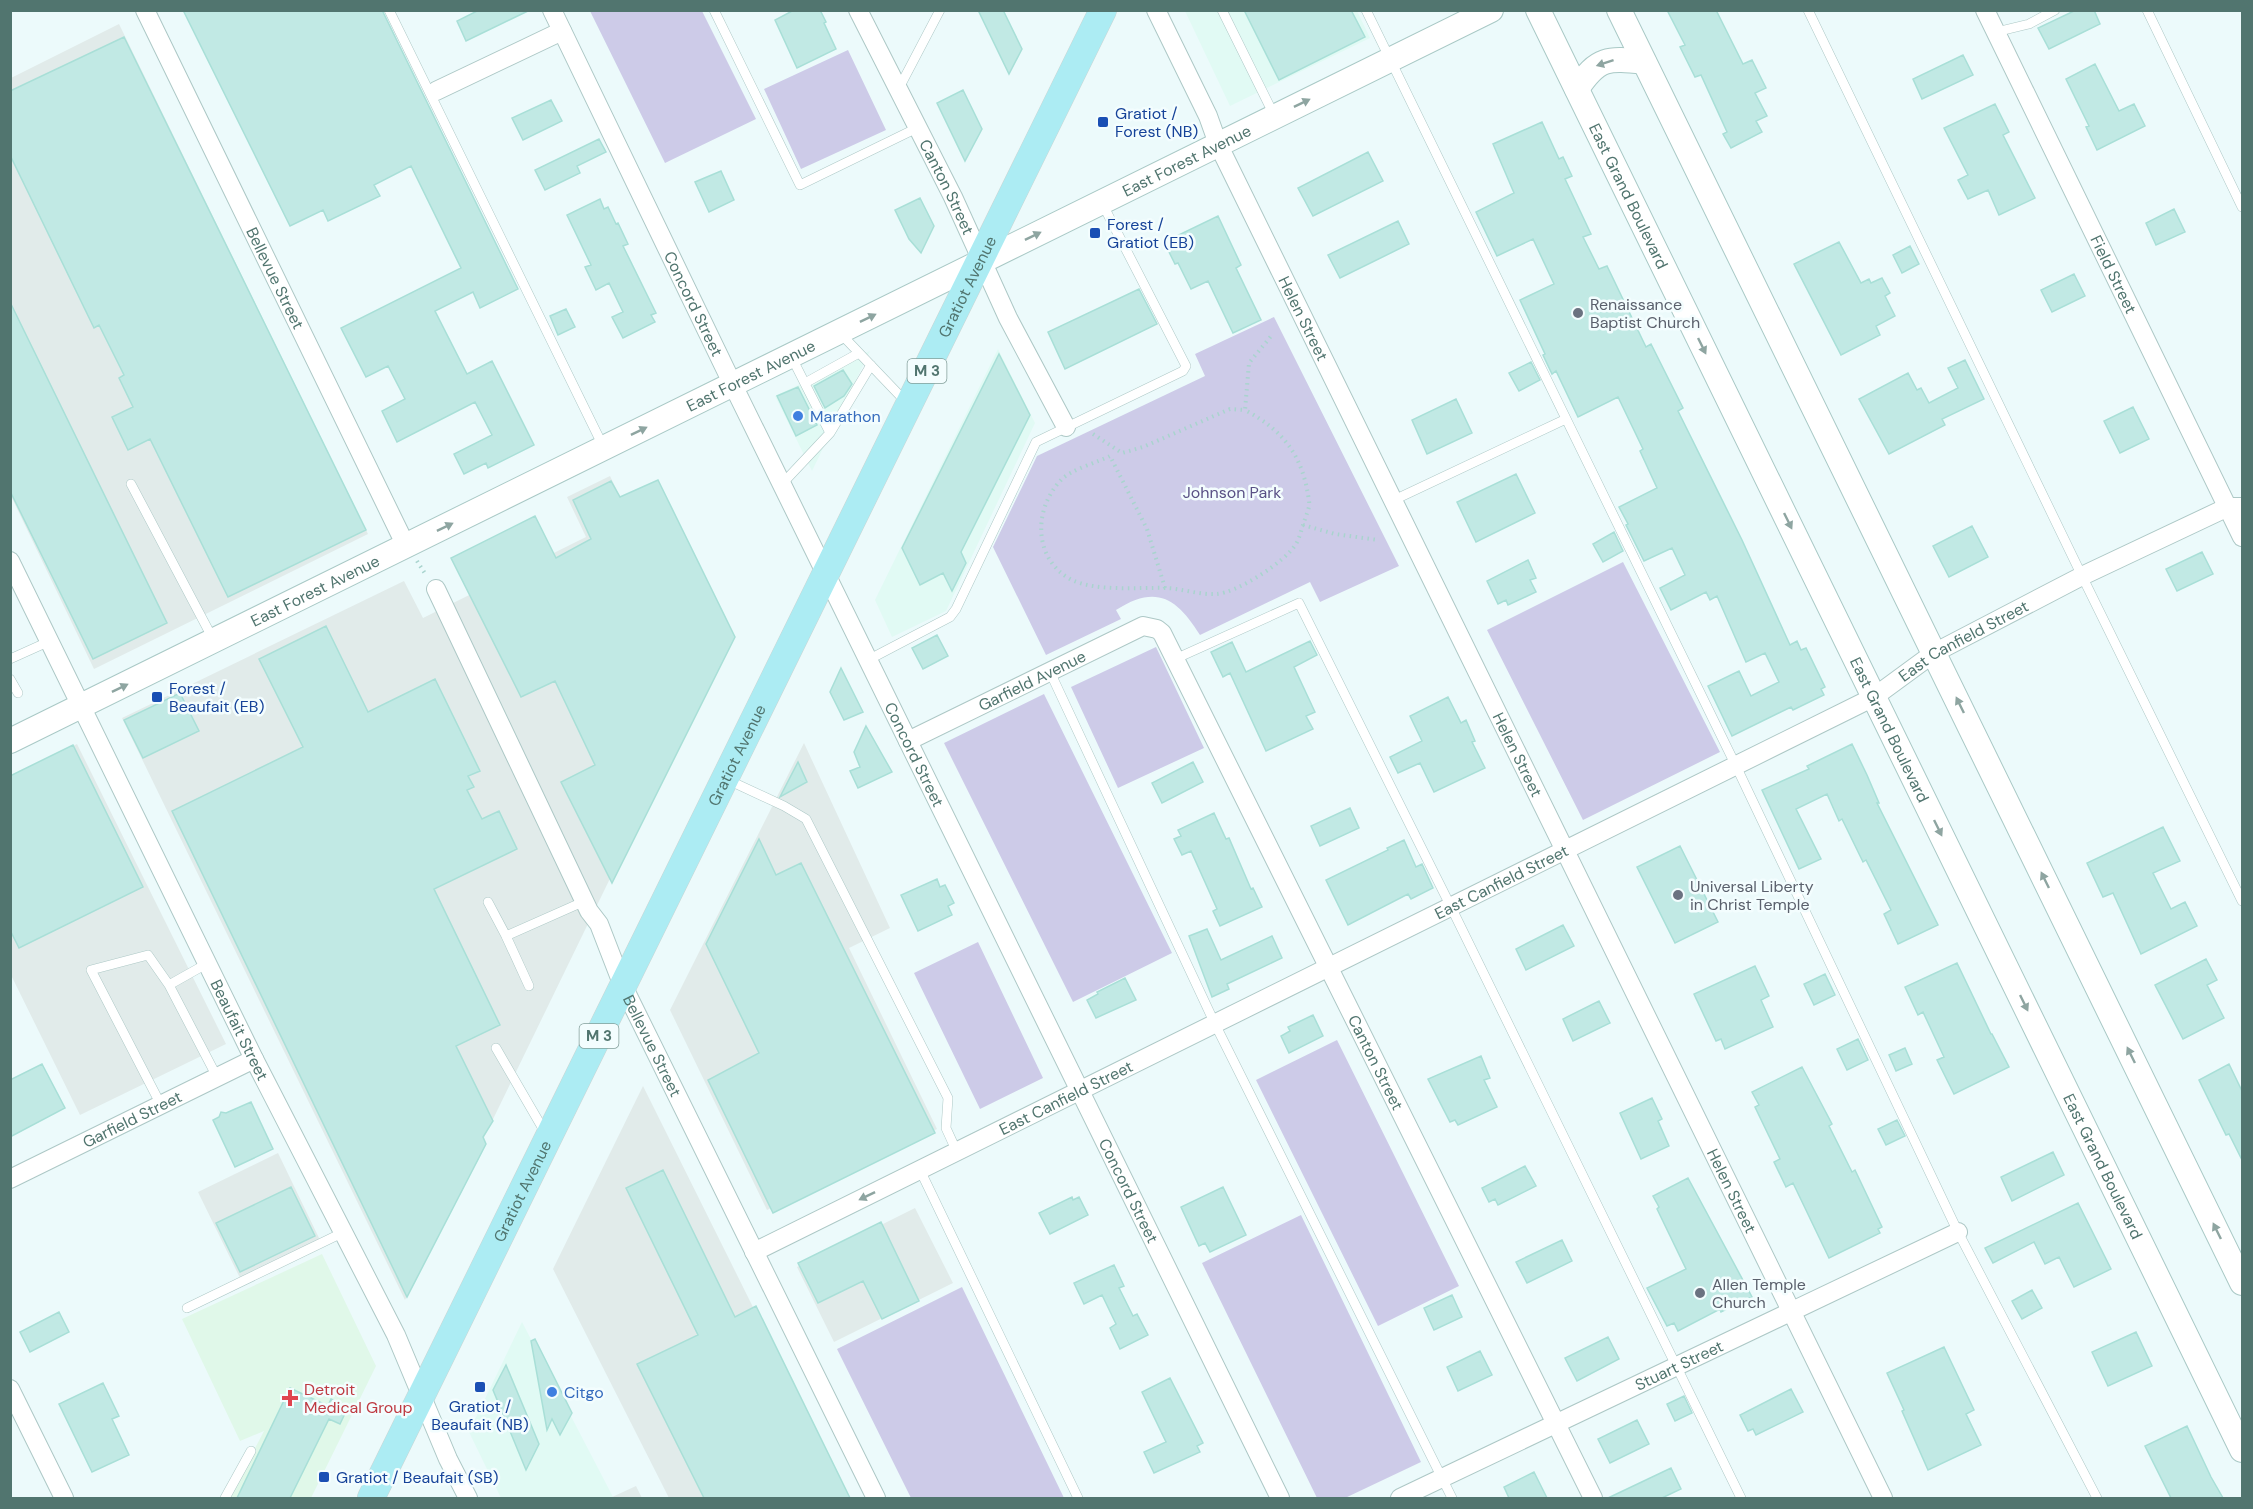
<svg xmlns="http://www.w3.org/2000/svg" width="2253" height="1509" font-family="'DM Sans',sans-serif">
<style>
.commercial{fill:#e1faf4}
.industrial{fill:#e1ebea}
.medical{fill:#e0f8e9}
.green{fill:#cdcbe8}
.building{fill:#c1e9e4;stroke:#a8dfd7;stroke-width:1.5}
.lines{fill:none;stroke-linecap:round;stroke-linejoin:round}
.service-casing{stroke:#adc8c6;stroke-width:10}
.minor-casing{stroke:#adc8c6;stroke-width:20}
.secondary-casing{stroke:#a9c9c6;stroke-width:26}
.primary-casing{stroke:#cbd6d4;stroke-width:28}
.path{stroke:#a9d4ce;stroke-width:4;stroke-dasharray:1.5 4.5;stroke-linecap:butt}
.service{stroke:#fff;stroke-width:9}
.minor{stroke:#fff;stroke-width:18}
.secondary{stroke:#fff;stroke-width:24}
.primary{stroke:#acecf3;stroke-width:27}
.oneway{fill:#8ea5a1}
.transit-dot{fill:#1a4fb4;stroke:#f3fdfe;stroke-width:2}
.worship-dot{fill:#6b7280;stroke:#f3fdfe;stroke-width:2}
.shop-dot{fill:#3f7fe0;stroke:#f3fdfe;stroke-width:2}
.health-dot{fill:#e0444e;stroke:#f3fdfe;stroke-width:2}
.labels{text-anchor:middle;stroke-width:5;stroke-linejoin:round;paint-order:stroke}
.shield{fill:#f3fdfe;stroke:#829e9a;stroke-width:1.5}
.shield-label{font-size:15px;font-weight:bold;fill:#51756f}
.transit-label{font-size:16px;fill:#164399;stroke:#f3fdfe;text-anchor:start}
.street-label{font-size:16px;fill:#51756f;stroke:#f3fdfe}
.worship-label{font-size:16px;fill:#5b616d;stroke:#f3fdfe;text-anchor:start}
.shop-label{font-size:16px;fill:#366cbe;stroke:#f3fdfe;text-anchor:start}
.park-label{font-size:16px;fill:#595085;stroke:#f3fdfe}
.health-label{font-size:16px;fill:#be3a42;stroke:#f3fdfe;text-anchor:start}
</style>
<rect width="100%" height="100%" fill="#ecfafb"/>
<path class="commercial" d="M1185 11H1357L1370 38 1230 106Z
M998 349 1035 423 946 611 892 637 875 600Z
M870 351 812 471 775 396Z
M522 1322 613 1497 501 1498 469 1432Z"/>
<path class="industrial" d="M119 24 368 534 94 669 11 496V78Z
M610 476 709 675 405 1300 122 718 404 581 423 618 586 537 567 497Z
M804 743 890 928 849 948 937 1129 767 1210 670 1010Z
M77 744 226 1044 80 1115 11 975V777Z
M643 1086 848 1498H669L553 1269Z
M278 1153 320 1240 240 1278 198 1192Z
M915 1208 953 1283 834 1342 797 1267Z
M636 1486 642 1498H610Z"/>
<path class="medical" d="M322 1254 376 1366 311 1498H229L264 1431 240 1441 182 1319Z"/>
<path class="green" d="M590 11H702L756 119 665 163Z
M848 50 886 130 801 169 764 89Z
M1274 317 1399 566 1320 602 1310 582 1200 635C1177 598 1156 584 1116 610L1121 619 1046 655 993 547 1037 456 1205 376 1195 354Z
M1623 562 1720 752 1583 820 1487 630Z
M1156 647 1204 748 1118 788 1071 687Z
M1044 694 1172 953 1073 1002 944 743Z
M978 942 1043 1078 980 1109 914 973Z
M1337 1040 1459 1286 1378 1326 1256 1080Z
M1301 1215 1421 1462 1345 1498H1317L1202 1263Z
M962 1287 1064 1498H911L837 1349Z"/>
<path class="building" d="M183 10H382L518 289 480 308 473 292 435 311 467 374 492 361 534 445 488 468 486 463 464 474 454 454 492 435 475 402 397 442 382 411 405 399 388 366 366 377 341 328 461 268 411 166 374 185 380 196 328 221 323 210 290 226Z
M479 10H530L466 41 457 21Z
M794 10H820L826 22 824 23 836 49 797 68 775 20Z
M978 10H1003L1022 49 1009 74Z
M1244 10H1351L1365 37 1279 80Z
M1667 10H1716L1743 64 1752 60 1766 88 1755 93 1767 116 1756 121 1762 132 1731 148 1723 134 1727 132 1701 75 1695 77 1680 47 1685 45Z
M2076 10H2094L2100 24 2049 49 2038 28Z
M124 37 366 530 228 597 150 439 128 450 112 417 133 407 119 378 124 375 99 325 94 328 10 155V91Z
M1963 55 1973 75 1922 99 1913 79Z
M2095 64 2119 111 2134 104 2145 126 2097 150 2086 127 2089 126 2066 79Z
M963 90 982 129 965 161 937 103Z
M551 100 562 121 523 140 512 118Z
M1995 104 2009 132 2003 135 2035 198 1999 215 1988 190 1968 199 1958 180 1968 175 1944 128Z
M1542 122 1559 159 1563 157 1572 176 1565 179 1591 234 1583 237 1599 269 1607 266 1646 347 1651 344 1683 408 1678 411 1742 540 1790 645 1797 641 1801 650 1806 648 1825 687 1821 689 1824 695 1793 710 1791 707 1732 736 1708 686 1739 671 1751 696 1779 682 1765 653 1746 662 1717 596 1710 600 1706 592 1671 610 1660 588 1685 575 1672 548 1644 561 1626 525 1628 524 1619 507 1657 488 1640 451 1643 449 1618 397 1578 417 1556 371 1552 374 1543 355 1545 354 1520 300 1554 284 1533 239 1497 256 1476 212 1514 193 1493 144Z
M599 139 606 152 577 166 580 173 545 190 535 170Z
M1368 152 1383 181 1313 216 1298 188Z
M721 171 734 200 709 212 695 182Z
M920 198 934 226 921 253 909 239 895 210Z
M600 199 604 209 608 207 616 224 618 223 628 244 623 246 656 313 651 315 655 322 623 338 612 317 623 312 609 283 596 290 585 267 591 265 567 215Z
M2174 209 2185 232 2156 245 2146 223Z
M1218 216 1241 265 1236 268 1261 320 1233 333 1208 281 1191 289 1178 263 1175 264 1164 242Z
M1398 221 1409 244 1340 278 1328 255Z
M1839 242 1861 283 1869 279 1871 283 1882 278 1890 293 1885 296 1895 316 1876 326 1880 335 1841 355 1794 264Z
M1910 246 1919 264 1902 273 1893 255Z
M2074 274 2085 296 2052 312 2041 290Z
M1139 289 1157 324 1065 369 1048 332Z
M10 302 167 623 93 659 10 491Z
M566 309 575 327 558 335 550 316Z
M999 354 1030 415 961 552 966 563 952 591 943 573 920 585 902 548Z
M1965 360 1984 399 1942 419 1945 425 1889 454 1859 399 1908 373 1917 390 1921 388 1929 403 1958 388 1948 368Z
M1531 362 1540 380 1519 391 1509 373Z
M843 370 852 384 844 396 825 408 814 386Z
M798 387 817 425 796 436 777 396Z
M1456 399 1472 433 1427 454 1412 420Z
M2133 407 2149 439 2120 453 2104 421Z
M1516 474 1535 513 1476 542 1457 502Z
M658 480 735 637 612 883 561 782 595 765 555 681 521 697 451 558 535 516 556 558 591 539 573 500 611 481 620 497Z
M1972 526 1988 557 1949 577 1933 546Z
M1614 532 1623 551 1603 562 1593 544Z
M2202 552 2213 574 2177 591 2166 569Z
M1528 560 1536 578 1530 580 1536 592 1508 605 1506 600 1498 604 1487 581Z
M326 626 368 712 435 679 480 771 468 776 474 787 467 790 482 819 499 811 517 849 434 889 500 1025 456 1046 493 1121 483 1137 486 1144 407 1297 172 811 303 747 259 659Z
M937 635 948 656 923 669 912 648Z
M1310 641 1317 655 1294 667 1315 712 1306 716 1313 729 1266 751 1230 673 1223 677 1211 652 1232 642 1246 672Z
M841 668 863 712 844 720 830 692Z
M180 693 199 731 143 758 124 720Z
M1448 697 1461 723 1466 720 1475 741 1472 742 1485 768 1434 792 1420 763 1398 773 1390 757 1422 741 1410 716Z
M866 726 892 772 858 788 850 771 860 767 854 752Z
M1852 744 1867 775 1879 803H1877L1938 925 1898 944 1884 914 1891 910 1866 860 1863 862 1842 819 1839 821 1827 794 1796 809 1821 859 1799 869 1762 790 1809 769 1807 766Z
M73 745 143 887 19 948 10 930V776Z
M798 762 807 782 780 797Z
M1193 762 1203 782 1162 803 1152 783Z
M1350 808 1359 828 1320 846 1311 826Z
M1214 813 1226 839 1229 838 1251 889 1253 888 1262 907 1220 926 1213 911 1217 909 1191 851 1182 855 1174 839 1181 836 1178 830Z
M2163 827 2180 861 2153 873 2171 909 2185 902 2197 926 2141 954 2113 893 2103 897 2087 863Z
M759 839 776 875 801 863 935 1133 773 1213 708 1080 759 1053 706 944Z
M1404 840 1416 867 1422 864 1433 888 1411 899 1408 894 1348 925 1326 880 1388 850 1387 848Z
M1680 846 1718 922 1675 943 1637 867Z
M937 879 940 887 945 885 954 903 948 906 952 915 918 931 901 895Z
M1563 925 1574 946 1526 970 1516 949Z
M1207 929 1221 960 1272 936 1282 958 1227 984 1229 989 1212 997 1189 936Z
M2206 959 2217 980 2207 985 2224 1018 2183 1039 2155 985Z
M1957 963 1991 1034H1992L2009 1067 1954 1094 1937 1060 1944 1057 1923 1012 1918 1015 1905 987Z
M1755 966 1769 996 1761 1000 1773 1027 1725 1049 1721 1039 1716 1041 1694 994Z
M1825 974 1835 995 1814 1005 1804 984Z
M1125 978 1136 1000 1096 1018 1087 1000 1098 994 1097 992Z
M1599 1001 1610 1023 1573 1041 1563 1019Z
M1313 1015 1323 1036 1289 1053 1281 1036 1290 1031 1288 1027Z
M1858 1039 1868 1060 1847 1070 1837 1049Z
M1905 1048 1912 1064 1896 1071 1889 1055Z
M1481 1056 1490 1078 1484 1080 1497 1107 1458 1125 1455 1120 1450 1122 1428 1079Z
M42 1064 65 1108 10 1137V1080Z
M2229 1064 2242 1091V1160L2229 1134 2226 1135 2199 1080Z
M1802 1067 1832 1124 1829 1126 1852 1172 1855 1170 1882 1227 1878 1229 1880 1233 1829 1258 1793 1183 1786 1187 1774 1162 1780 1159 1755 1107 1759 1105 1752 1092Z
M1652 1098 1662 1119 1658 1121 1669 1146 1641 1159 1620 1113Z
M251 1102 273 1149 235 1167 213 1120 219 1117 221 1112 226 1113Z
M1897 1120 1905 1136 1886 1145 1878 1129Z
M2053 1152 2064 1175 2012 1201 2001 1177Z
M1525 1166 1536 1186 1498 1205 1495 1199 1489 1202 1482 1188Z
M663 1170 735 1317 756 1306 850 1498H704L637 1364 698 1335 626 1188Z
M1688 1178 1752 1297 1721 1312 1720 1309 1678 1331 1674 1323 1667 1326 1647 1288 1686 1269 1657 1209 1659 1207 1653 1196Z
M291 1187 315 1236 240 1272 216 1223Z
M1223 1187 1246 1235 1210 1252 1205 1243 1199 1246 1181 1207Z
M1072 1197 1073 1200 1079 1197 1088 1215 1050 1234 1039 1213Z
M2078 1203 2111 1269 2074 1287 2059 1257 2045 1264 2034 1242 1993 1263 1985 1248Z
M881 1222 919 1301 882 1319 863 1281 818 1303 798 1263Z
M1562 1240 1572 1261 1527 1283 1516 1262Z
M1114 1265 1124 1286 1119 1288 1133 1316 1137 1314 1148 1335 1120 1349 1110 1328 1116 1324 1102 1295 1084 1304 1074 1283Z
M2032 1290 2042 1308 2022 1319 2012 1301Z
M1452 1295 1462 1317 1434 1330 1424 1308Z
M59 1312 69 1332 30 1352 20 1332Z
M2136 1332 2152 1366 2108 1386 2092 1352Z
M1608 1337 1619 1359 1577 1381 1565 1358Z
M535 1339 572 1413 560 1435 552 1419 547 1430 531 1341Z
M1944 1347 1974 1410 1966 1414 1981 1445 1928 1470 1902 1411 1904 1410 1887 1373Z
M1480 1351 1492 1375 1458 1391 1447 1367Z
M506 1365 539 1444 526 1470 493 1390Z
M1170 1378 1203 1443 1197 1446 1200 1452 1154 1473 1144 1452 1166 1442 1142 1392Z
M103 1383 119 1416 112 1419 129 1455 92 1472 59 1404Z
M290 1388 328 1406 331 1399 348 1407 340 1424 329 1419 290 1498H237Z
M1791 1389 1803 1412 1756 1435 1753 1429 1748 1431 1740 1415Z
M1684 1396 1692 1413 1675 1421 1667 1404Z
M1637 1420 1649 1444 1610 1463 1598 1439Z
M2187 1426 2211 1477 2223 1498H2171L2145 1446Z
M1671 1468 1681 1489 1662 1498H1608Z
M1534 1472 1547 1498H1509L1504 1487Z"/>
<g class="lines">
<g class="service-casing">
<path id="service" d="M389 10 603 446
M714 10 800 185 917 128
M1222 10 1274 115
M1366 10 1736 766 1958 1232 2097 1498
M1808 10 2082 576 2242 901
M2147 10 2242 207
M1996 32 2029 24 2055 10
M898 90 940 10
M841 334 906 402
M805 383 859 353
M830 433 871 365
M131 484 213 639
M782 484 830 433 791 356
M1394 500 1566 419
M10 659 50 641
M1175 659 1299 603 1451 907 1741 1498
M868 660 950 617 956 609 1036 442 1183 371 1186 366 1102 203
M1050 672 1215 1024 1452 1498
M10 679 18 693
M728 780 784 806 806 819 948 1098 946 1128 957 1152
M488 902 506 936
M208 963 169 985 217 1077
M529 986 506 936 585 901
M496 1048 546 1134
M161 1105 91 970 148 955 169 985
M920 1170 1078 1498
M187 1308 344 1232
M225 1498 251 1451"/>
</g>
<g class="minor-casing">
<g id="minor">
<path id="s1" d="M145 10 406 546"/>
<path id="s2" d="M552 10 733 385 1280 1498"/>
<path id="s3" d="M858 10 953 197 1008 318 1066 427"/>
<path id="s4" d="M1156 10 1208 116 1218 144 1883 1498"/>
<path id="s5" d="M1985 10 2242 537"/>
<path d="M436 91 562 31"/>
<path id="s6" d="M10 561 254 1059 396 1335 448 1459 468 1498"/>
<path id="s7" d="M436 589 589 911 599 924 623 986 876 1498"/>
<path id="s8" d="M908 741 1143 626 1157 629 1162 633 1593 1498"/>
<path id="s9" d="M10 1179 254 1059"/>
<path id="s10" d="M754 1252 1874 697 1934 653 2082 576 2228 507H2242"/>
<path d="M10 1389 64 1498"/>
<path id="s11" d="M1400 1498 1958 1232"/>
</g>
</g>
<g class="secondary-casing">
<g id="secondary">
<path id="s12" d="M1538 10 2242 1450"/>
<path d="M1619 10 2242 1283"/>
<path d="M1577 89C1598 57 1608 58 1644 62"/>
<path id="s13" d="M10 741 1491 10"/>
</g>
</g>
<g class="primary-casing">
<g id="primary">
<path id="s14" d="M371 1498 1103 10"/>
</g>
</g>
<path class="path" d="M1093 434 1122 453 1143 447 1230 409 1245 410
M1303 525 1335 534 1378 540
M417 561 426 575
M1165 588 1147 529 1110 456C1098 462 1070 470 1061 480 1033 509 1033 560 1072 580 1098 592 1138 587 1167 588 1183 589 1200 595 1216 594 1237 593 1285 562 1296 544 1300 537 1302 527 1305 519 1307 513 1310 507 1309 501 1303 456 1284 431 1245 410L1249 363 1272 335"/>
<use href="#service" class="service"/>
<use href="#minor" class="minor"/>
<use href="#secondary" class="secondary"/>
<use href="#primary" class="primary"/>
</g>
<defs><path id="oneway-solid" d="M-6-.8H1V-3.2L6.5 0L1 3.2V.8H-6Z" transform="scale(1.5)"/></defs>
<g class="oneway">
<use href="#oneway-solid" transform="translate(1605 63) rotate(162)"/>
<use href="#oneway-solid" transform="translate(1302 103) rotate(-26)"/>
<use href="#oneway-solid" transform="translate(1033 236) rotate(-26)"/>
<use href="#oneway-solid" transform="translate(868 318) rotate(-26)"/>
<use href="#oneway-solid" transform="translate(1702 346) rotate(64)"/>
<use href="#oneway-solid" transform="translate(639 431) rotate(-26)"/>
<use href="#oneway-solid" transform="translate(1788 521) rotate(64)"/>
<use href="#oneway-solid" transform="translate(445 527) rotate(-26)"/>
<use href="#oneway-solid" transform="translate(120 688) rotate(-26)"/>
<use href="#oneway-solid" transform="translate(1960 705) rotate(-116)"/>
<use href="#oneway-solid" transform="translate(1938 828) rotate(64)"/>
<use href="#oneway-solid" transform="translate(2045 880) rotate(-116)"/>
<use href="#oneway-solid" transform="translate(2024 1003) rotate(64)"/>
<use href="#oneway-solid" transform="translate(2131 1055) rotate(-116)"/>
<use href="#oneway-solid" transform="translate(867 1196) rotate(154)"/>
<use href="#oneway-solid" transform="translate(2217 1231) rotate(-116)"/>
</g>
<g class="transit-dot">
<rect x="1097" y="116" width="12" height="12" rx="3"/>
<rect x="1089" y="227" width="12" height="12" rx="3"/>
<rect x="151" y="691" width="12" height="12" rx="3"/>
<rect x="474" y="1381" width="12" height="12" rx="3"/>
<rect x="318" y="1471" width="12" height="12" rx="3"/>
</g>
<g class="worship-dot">
<circle cx="1578" cy="313" r="6"/>
<circle cx="1678" cy="895" r="6"/>
<circle cx="1700" cy="1293" r="6"/>
</g>
<g class="shop-dot">
<circle cx="798" cy="416" r="6"/>
<circle cx="552" cy="1392" r="6"/>
</g>
<path class="health-dot" d="M287 1389h6v6h6v6h-6v6h-6v-6h-6v-6h6z"/>
<g class="labels">
<g class="shield">
<rect x="907.5" y="359" width="39" height="24" rx="4.5"/>
<rect x="579.5" y="1024" width="39" height="24" rx="4.5"/>
</g>
<g class="shield-label">
<text x="927" y="376">M 3</text>
<text x="599" y="1041">M 3</text>
</g>
<g class="transit-label">
<text x="1115" y="119">Gratiot /<tspan x="1115" dy="18">Forest (NB)</tspan></text>
<text x="1107" y="230">Forest /<tspan x="1107" dy="18">Gratiot (EB)</tspan></text>
<text x="169" y="694">Forest /<tspan x="169" dy="18">Beaufait (EB)</tspan></text>
<text x="480" y="1412" text-anchor="middle">Gratiot /<tspan x="480" dy="18">Beaufait (NB)</tspan></text>
<text x="336" y="1483">Gratiot / Beaufait (SB)</text>
</g>
<g class="street-label">
<text dy="6" stroke="none"><textPath href="#s13" startOffset="1312">East Forest Avenue</textPath></text>
<text dy="6" stroke="none"><textPath href="#s3" startOffset="198">Canton Street</textPath></text>
<text dy="6" stroke="none"><textPath href="#s12" startOffset="207">East Grand Boulevard</textPath></text>
<text dy="6" stroke="none"><textPath href="#s5" startOffset="294">Field Street</textPath></text>
<text dy="6" stroke="none"><textPath href="#s1" startOffset="298">Bellevue Street</textPath></text>
<text dy="6" stroke="none"><textPath href="#s14" startOffset="1350">Gratiot Avenue</textPath></text>
<text dy="6" stroke="none"><textPath href="#s2" startOffset="326">Concord Street</textPath></text>
<text dy="6" stroke="none"><textPath href="#s4" startOffset="342">Helen Street</textPath></text>
<text dy="6" stroke="none"><textPath href="#s13" startOffset="826">East Forest Avenue</textPath></text>
<text dy="6" stroke="none"><textPath href="#s13" startOffset="340">East Forest Avenue</textPath></text>
<text dy="6" stroke="none"><textPath href="#s10" startOffset="1356">East Canfield Street</textPath></text>
<text dy="6" stroke="none"><textPath href="#s8" startOffset="138">Garfield Avenue</textPath></text>
<text dy="6" stroke="none"><textPath href="#s12" startOffset="801">East Grand Boulevard</textPath></text>
<text dy="6" stroke="none"><textPath href="#s14" startOffset="828">Gratiot Avenue</textPath></text>
<text dy="6" stroke="none"><textPath href="#s2" startOffset="828">Concord Street</textPath></text>
<text dy="6" stroke="none"><textPath href="#s4" startOffset="828">Helen Street</textPath></text>
<text dy="6" stroke="none"><textPath href="#s10" startOffset="834">East Canfield Street</textPath></text>
<text dy="6" stroke="none"><textPath href="#s6" startOffset="522">Beaufait Street</textPath></text>
<text dy="6" stroke="none"><textPath href="#s7" startOffset="506">Bellevue Street</textPath></text>
<text dy="6" stroke="none"><textPath href="#s8" startOffset="762">Canton Street</textPath></text>
<text dy="6" stroke="none"><textPath href="#s10" startOffset="348">East Canfield Street</textPath></text>
<text dy="6" stroke="none"><textPath href="#s9" startOffset="136">Garfield Street</textPath></text>
<text dy="6" stroke="none"><textPath href="#s12" startOffset="1287">East Grand Boulevard</textPath></text>
<text dy="6" stroke="none"><textPath href="#s14" startOffset="342">Gratiot Avenue</textPath></text>
<text dy="6" stroke="none"><textPath href="#s2" startOffset="1314">Concord Street</textPath></text>
<text dy="6" stroke="none"><textPath href="#s4" startOffset="1314">Helen Street</textPath></text>
<text dy="6" stroke="none"><textPath href="#s11" startOffset="309">Stuart Street</textPath></text>
</g>
<g class="worship-label">
<text x="1590" y="310">Renaissance<tspan x="1590" dy="18">Baptist Church</tspan></text>
<text x="1690" y="892">Universal Liberty<tspan x="1690" dy="18">in Christ Temple</tspan></text>
<text x="1712" y="1290">Allen Temple<tspan x="1712" dy="18">Church</tspan></text>
</g>
<g class="shop-label">
<text x="810" y="422">Marathon</text>
<text x="564" y="1398">Citgo</text>
</g>
<g class="park-label">
<text x="1232" y="498">Johnson Park</text>
</g>
<g class="health-label">
<text x="304" y="1395">Detroit<tspan x="304" dy="18">Medical Group</tspan></text>
</g>
</g>
<rect width="2253" height="1509" fill="none" stroke="#51756f" stroke-width="24"/>
</svg>
